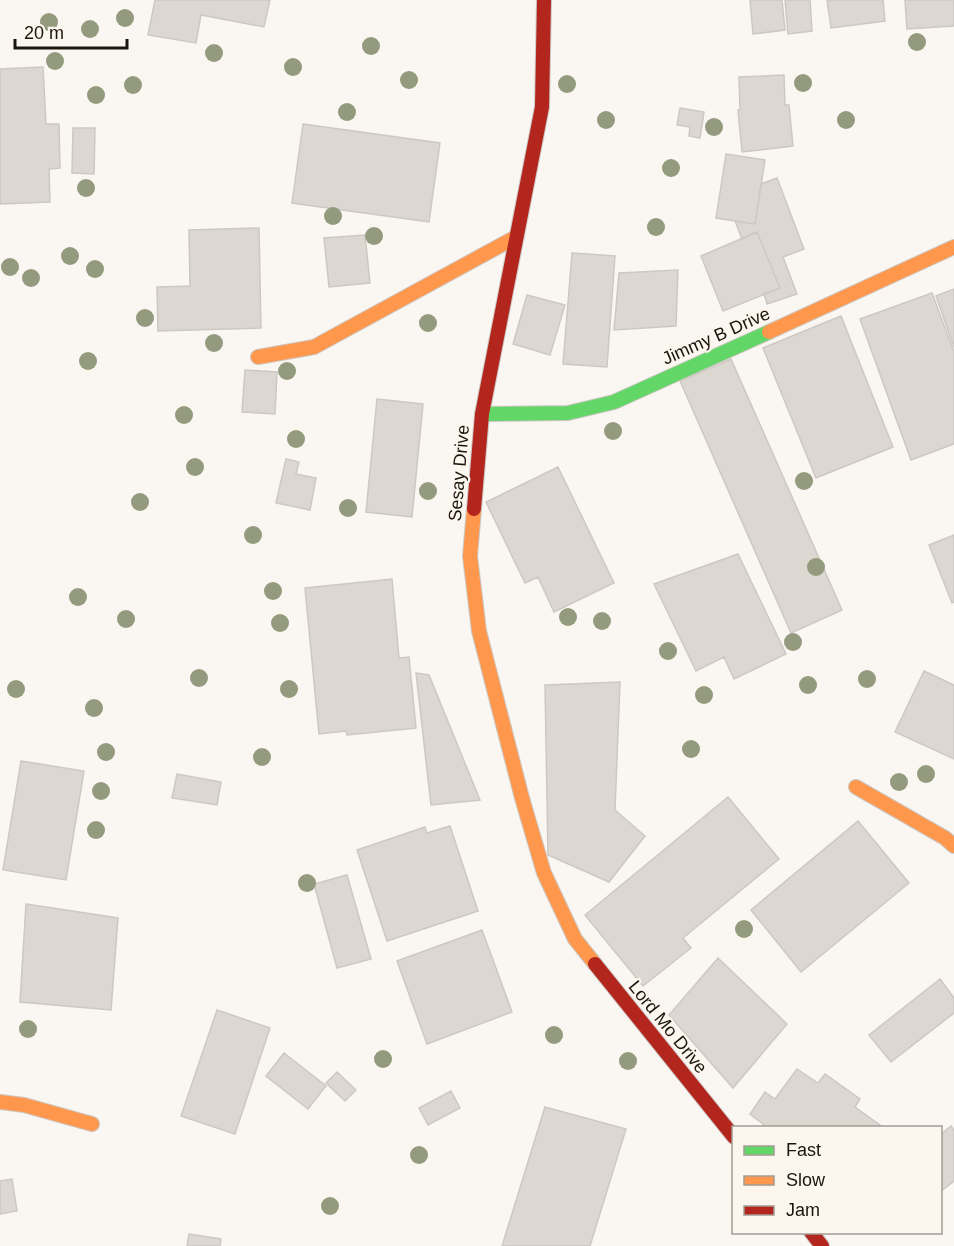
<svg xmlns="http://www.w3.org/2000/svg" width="954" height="1246" font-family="Arial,sans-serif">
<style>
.building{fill:#dcd7d1;stroke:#cdc8c3;stroke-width:1.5}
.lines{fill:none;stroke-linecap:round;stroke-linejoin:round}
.fast-casing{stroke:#ccc7c2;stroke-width:16}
.slow-casing{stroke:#ccc7c2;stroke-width:16}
.jam-casing{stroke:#ccc7c2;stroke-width:16}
.fast{stroke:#63d668;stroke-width:14}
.slow{stroke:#ff974d;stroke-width:14}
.jam{stroke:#b3261e;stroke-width:14}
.tree{fill:#939a7d}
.labels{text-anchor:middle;stroke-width:4.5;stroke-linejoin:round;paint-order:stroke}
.street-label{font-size:18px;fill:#1b150e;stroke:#fdf6ee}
</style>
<rect width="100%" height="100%" fill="#faf6f2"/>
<path class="building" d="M155 0H270L264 27 201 15 196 43 148 35Z
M750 0H782L785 30 753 34Z
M785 0H810L812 31 788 34Z
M827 0H883L885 21 831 28Z
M905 0H954V26L907 29Z
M43 67 46 124H59L60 168 49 169 50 202 0 204V69Z
M784 75 785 105H789L793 146 742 152 738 110 740 109 739 77Z
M680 108 704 112 700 138 689 136 690 127 677 125Z
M303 124 440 143 429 222 292 203Z
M73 128H95L94 174 72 173Z
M726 154 765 160 755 224 716 218Z
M777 178 804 249 783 257 797 294 767 304 764 294 780 288 757 232 742 239 735 221 755 224 761 184Z
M259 228 261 328 158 331 157 287 190 286 189 230Z
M757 232 780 288 723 311 701 256Z
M365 235 370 283 329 287 324 238Z
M572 253 615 256 607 367 563 364Z
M678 270 676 326 614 330 619 273Z
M954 289V347L936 296Z
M932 293 954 352V444L911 460 860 319Z
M527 295 565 305 550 355 513 344Z
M841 316 893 447 816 478 763 348Z
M731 359 842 610 791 633 680 381Z
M245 370 277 372 275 414 242 412Z
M377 399 423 404 412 517 366 512Z
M286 459 299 462 296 474 316 478 310 510 276 503Z
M558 467 614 583 554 612 538 577 525 583 486 502Z
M954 535V602L952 603 929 545Z
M738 554 786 654 734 679 724 657 696 671 654 584Z
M392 579 399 658 409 657 416 728 347 735 346 731 319 734 305 588Z
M924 671 954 685V759L895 732Z
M416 673 429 675 480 800 431 805Z
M620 682 615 810 645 836 609 882 548 855 545 685Z
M21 761 84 771 66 880 3 870Z
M177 774 221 782 217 805 172 798Z
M728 797 779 859 683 938 691 948 643 986 585 915Z
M858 821 909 883 801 972 751 910Z
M450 826 478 911 387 941 357 850 425 827 427 833Z
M347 875 371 959 337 968 314 884Z
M26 904 118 918 111 1010 20 1002Z
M482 930 512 1012 427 1044 397 961Z
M718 958 787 1024 733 1088 669 1015Z
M940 979 954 998V1013L891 1062 869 1035Z
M217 1010 270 1028 235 1134 181 1116Z
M284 1053 326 1086 308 1109 266 1076Z
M797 1069 818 1083 825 1074 860 1099 855 1107 884 1128H768L750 1114 765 1092 775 1099Z
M337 1072 356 1090 345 1101 326 1083Z
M451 1091 460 1108 428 1125 419 1108Z
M545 1107 626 1129 590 1246H502Z
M951 1126 954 1130V1181L940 1192V1135Z
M12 1179 17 1211 0 1214V1181Z
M189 1234 221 1239 220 1246H187Z"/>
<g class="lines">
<g class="fast-casing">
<path id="fast" d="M482 414 568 413 614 402 769 332"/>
</g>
<g class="slow-casing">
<path id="slow" d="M769 332 954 247
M258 357 314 347 516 237
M474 509 470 556 479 631 522 798 544 873 575 939 595 964
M856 787 945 838 954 846
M0 1102 24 1105 92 1124"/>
</g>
<g class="jam-casing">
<path id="jam" d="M474 509 482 414 542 107 544 0
M595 964 734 1137
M811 1232 822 1246"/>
</g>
<use href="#fast" class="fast"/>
<use href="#slow" class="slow"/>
<use href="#jam" class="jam"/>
</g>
<g class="tree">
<circle cx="125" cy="18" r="9"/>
<circle cx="49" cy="22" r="9"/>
<circle cx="90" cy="29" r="9"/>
<circle cx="917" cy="42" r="9"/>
<circle cx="371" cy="46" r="9"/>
<circle cx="214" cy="53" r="9"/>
<circle cx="55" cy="61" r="9"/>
<circle cx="293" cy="67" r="9"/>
<circle cx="409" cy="80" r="9"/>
<circle cx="803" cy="83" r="9"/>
<circle cx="567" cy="84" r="9"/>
<circle cx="133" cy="85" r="9"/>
<circle cx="96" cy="95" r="9"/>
<circle cx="347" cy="112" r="9"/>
<circle cx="606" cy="120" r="9"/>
<circle cx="846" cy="120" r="9"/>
<circle cx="714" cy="127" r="9"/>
<circle cx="671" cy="168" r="9"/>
<circle cx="86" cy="188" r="9"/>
<circle cx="333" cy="216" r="9"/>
<circle cx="656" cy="227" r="9"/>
<circle cx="374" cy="236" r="9"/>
<circle cx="70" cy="256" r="9"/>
<circle cx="10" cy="267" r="9"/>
<circle cx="95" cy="269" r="9"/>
<circle cx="31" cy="278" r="9"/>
<circle cx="145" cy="318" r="9"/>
<circle cx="428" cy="323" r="9"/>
<circle cx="214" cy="343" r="9"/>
<circle cx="88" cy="361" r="9"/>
<circle cx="287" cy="371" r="9"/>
<circle cx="184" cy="415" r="9"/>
<circle cx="613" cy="431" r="9"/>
<circle cx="296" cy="439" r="9"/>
<circle cx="195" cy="467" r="9"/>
<circle cx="804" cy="481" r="9"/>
<circle cx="428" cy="491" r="9"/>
<circle cx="140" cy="502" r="9"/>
<circle cx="348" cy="508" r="9"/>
<circle cx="253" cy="535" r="9"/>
<circle cx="816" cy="567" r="9"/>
<circle cx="273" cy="591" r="9"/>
<circle cx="78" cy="597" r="9"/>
<circle cx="568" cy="617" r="9"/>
<circle cx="126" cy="619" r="9"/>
<circle cx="602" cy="621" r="9"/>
<circle cx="280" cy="623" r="9"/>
<circle cx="793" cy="642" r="9"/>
<circle cx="668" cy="651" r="9"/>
<circle cx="199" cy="678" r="9"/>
<circle cx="867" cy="679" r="9"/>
<circle cx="808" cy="685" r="9"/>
<circle cx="16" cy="689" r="9"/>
<circle cx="289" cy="689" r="9"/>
<circle cx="704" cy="695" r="9"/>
<circle cx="94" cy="708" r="9"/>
<circle cx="691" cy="749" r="9"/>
<circle cx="106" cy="752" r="9"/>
<circle cx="262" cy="757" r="9"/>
<circle cx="926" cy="774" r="9"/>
<circle cx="899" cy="782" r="9"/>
<circle cx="101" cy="791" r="9"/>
<circle cx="96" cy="830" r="9"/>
<circle cx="307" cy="883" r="9"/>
<circle cx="744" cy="929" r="9"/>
<circle cx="28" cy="1029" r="9"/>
<circle cx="554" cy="1035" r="9"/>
<circle cx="383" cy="1059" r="9"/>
<circle cx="628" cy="1061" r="9"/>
<circle cx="419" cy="1155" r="9"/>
<circle cx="330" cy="1206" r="9"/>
</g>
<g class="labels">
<g class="street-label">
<text transform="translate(716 336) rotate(-24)" y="6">Jimmy B Drive</text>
<text transform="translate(459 473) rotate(-85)" y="6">Sesay Drive</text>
<text transform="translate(668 1027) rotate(51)" y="6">Lord Mo Drive</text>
</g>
</g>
<rect x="732" y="1126" width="210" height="108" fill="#fdf6ee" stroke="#a39c94" stroke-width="1.5"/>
<rect x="744" y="1146" width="30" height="9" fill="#63d668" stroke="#a39c94" stroke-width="1.5"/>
<text x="786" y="1156" font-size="18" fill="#1b150e">Fast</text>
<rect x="744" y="1176" width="30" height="9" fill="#ff974d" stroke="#a39c94" stroke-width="1.5"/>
<text x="786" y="1186" font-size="18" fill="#1b150e">Slow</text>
<rect x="744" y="1206" width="30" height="9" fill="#b3261e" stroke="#a39c94" stroke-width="1.5"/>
<text x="786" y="1216" font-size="18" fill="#1b150e">Jam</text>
<path d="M15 39v9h112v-9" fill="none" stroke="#1b150e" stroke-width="3"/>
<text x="24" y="39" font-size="18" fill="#1b150e" stroke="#fdf6ee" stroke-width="4.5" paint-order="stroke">20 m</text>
</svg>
